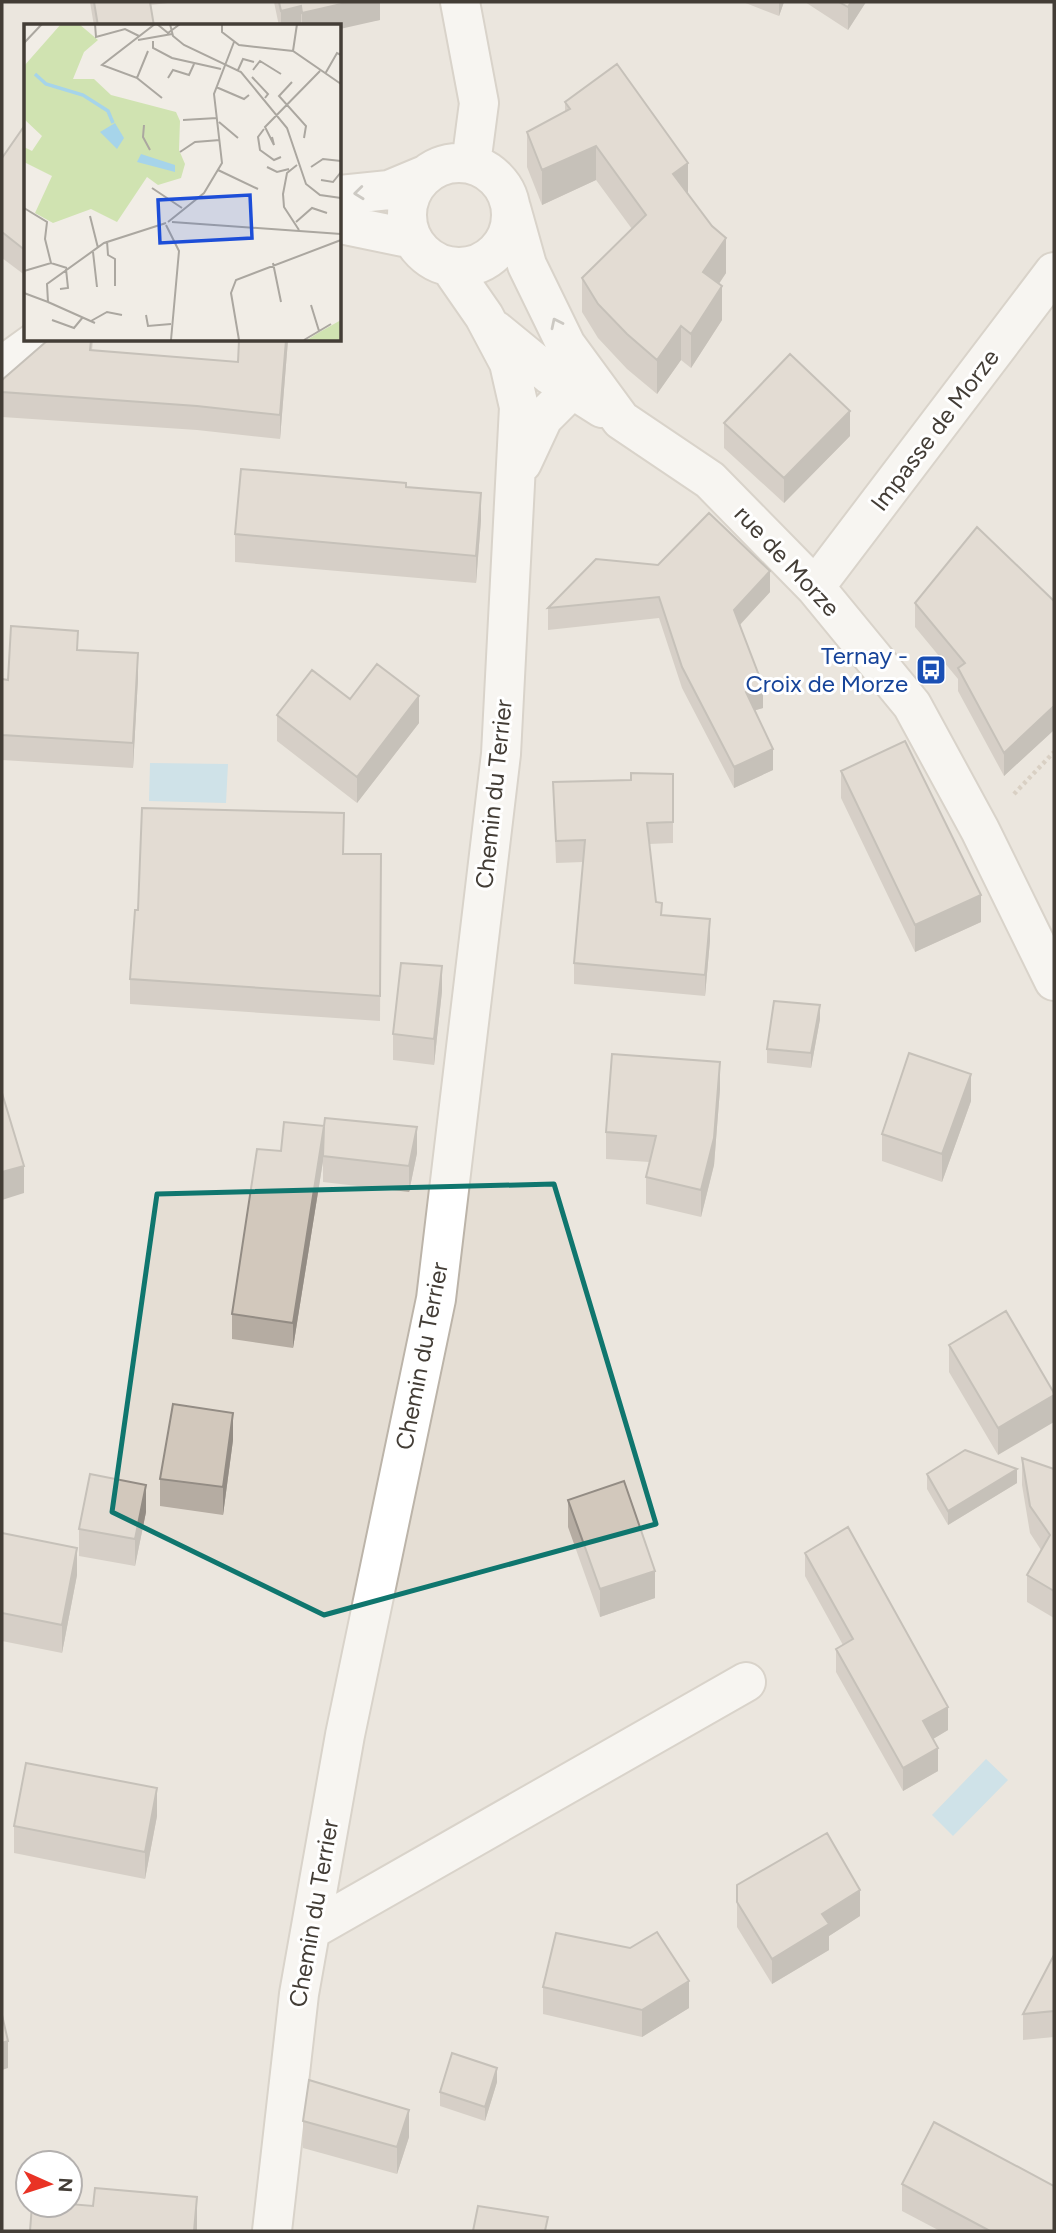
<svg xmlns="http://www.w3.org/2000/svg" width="1056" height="2233" font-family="Figtree,sans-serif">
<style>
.residential{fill:#e5ded4;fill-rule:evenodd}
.water{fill:#a6d4ea}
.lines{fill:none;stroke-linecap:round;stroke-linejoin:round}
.street-casing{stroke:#bcb4a9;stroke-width:42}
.path{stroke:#bdae9b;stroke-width:4.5;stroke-dasharray:3.5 3.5;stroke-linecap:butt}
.street{stroke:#fff;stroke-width:38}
.wall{fill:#b5aca2}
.shaded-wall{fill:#938c84}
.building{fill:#d2c8bc;stroke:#938c84;stroke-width:2}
.oneway{stroke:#a19e9a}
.marked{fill:none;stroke:#0f766e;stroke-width:5;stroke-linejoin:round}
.labels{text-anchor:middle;stroke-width:6;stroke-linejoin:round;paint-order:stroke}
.street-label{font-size:24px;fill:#433d36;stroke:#fff}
.transit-label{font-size:24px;fill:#164399;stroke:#fff;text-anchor:end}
.inset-river{fill:none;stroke:#a6d4ea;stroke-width:3.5}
.inset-road{fill:none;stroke:#aba7a0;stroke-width:2}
.view{fill:#1d4ed8;fill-opacity:0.15;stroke:#1d4ed8;stroke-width:3.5}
.inset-edge{fill:none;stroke:#433d36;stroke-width:3.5}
</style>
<rect width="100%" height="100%" fill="#f1ede6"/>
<path class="residential" d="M2 2H1054V2231H2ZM26 26H340V340H26ZM28 2163H70V2205H28Z"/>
<path class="water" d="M150 763 228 764 226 803 149 801Z
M986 1759 1008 1780 953 1836 932 1815Z"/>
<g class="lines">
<g class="street-casing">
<path id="street" d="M460 2 479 103 471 164
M407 215a52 52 0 1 1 104 0a52 52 0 1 1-104 0Z
M340 195 389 190 425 175
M511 208 527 265 566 345 621 420 710 480 815 587 912 705 980 830 1054 981
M340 224 413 239
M495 330 550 375 602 408
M2 366 38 340
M522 463 543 418 572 389 578 366
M815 587 1054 272
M311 1930 746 1682
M272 2231 299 1994 345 1735 436 1299 501 754 519 407 509 363 484 316 450 267"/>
</g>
<path class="path" d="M1014 794 1054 752"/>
<use href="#street" class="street"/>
</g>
<path class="wall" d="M90 2H176L151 5 154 26H94Z
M274 2H380V20L340 26H279Z
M743 2H784L779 16Z
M805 2H866L848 30Z
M565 102 688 193 726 273 719 284 722 320 691 368 681 360 657 394 627 369 598 338 582 312V278L632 229 596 180 542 205 527 167V132L565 112Z
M26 125V276L2 258V158Z
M48 340H93L92 351 238 362 288 340 280 439 197 430 2 417V380Z
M724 423 850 436 784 503 724 448Z
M406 487 481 520 476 583 235 562V534Z
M596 559 770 592 740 625 763 708 755 710 773 770 734 788 682 688 659 618 548 630V608Z
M1054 601V730L1004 776 958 691V679L915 627V603Z
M78 650 138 678 133 768 2 760V679L8 680Z
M350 699 419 723 357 803 277 741V715Z
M841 771 981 922 915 952 841 798Z
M673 774V843L649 844 656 902 662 915 710 940 705 996 574 984V963L583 862 556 863 553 782 631 780Z
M381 854 380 1021 130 1004V979L138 910Z
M442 991 434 1065 393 1060V1034Z
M820 1019 811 1068 767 1063V1049Z
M720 1089 714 1165 701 1217 646 1204V1177L649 1162 606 1159V1132Z
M971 1101 942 1182 882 1161V1134Z
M281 1151 417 1153 409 1192 323 1182V1161L293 1348 232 1339V1314Z
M1006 1311 998 1455 949 1372V1345Z
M233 1440 223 1515 160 1506V1479Z
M1022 1458 1054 1469V1618L1027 1602V1575L1041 1550 1030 1533 1022 1485Z
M927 1474 1017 1483 948 1525 927 1489Z
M568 1500 655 1598 600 1617 568 1527Z
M146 1512 135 1566 79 1556V1529Z
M2 1533 77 1575 62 1653 2 1641Z
M805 1553 948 1730 933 1739 938 1771 903 1791 836 1672V1649L843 1645 805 1576Z
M157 1816 145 1879 14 1853V1826Z
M737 1885 860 1916 829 1936V1950L772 1984 737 1927Z
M1054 1955V2037L1023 2040V2014Z
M543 1987 689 2008 642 2037 543 2014Z
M497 2082 485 2121 440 2106V2092Z
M303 2121 409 2137 397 2174 303 2148Z
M902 2184 1054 2231H940L902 2211Z"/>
<path class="shaded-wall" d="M350 2H380V20L340 29V26H302V13Z
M779 2H784L779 16Z
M851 2H866L848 30V7Z
M301 6V26H281V11Z
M596 146V180L542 205V170Z
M688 163V197L673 174Z
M726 238V273L703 307V272Z
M722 286V320L691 368V334Z
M681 326V360L657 394V360Z
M286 340H288L280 439V415Z
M850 411V436L784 503V478Z
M481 493V520L476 583V556Z
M770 571V592L734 631V610Z
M138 653V678L133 768V743Z
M763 686V708L746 713V692Z
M419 696V723L357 803V777Z
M1054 706V730L1004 776V753Z
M773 749V770L734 788V767Z
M981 895V922L915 952V925Z
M710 919V940L705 996V975Z
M442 966V991L434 1065V1039Z
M820 1005V1019L811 1068V1053Z
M720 1062V1089L714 1165 701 1217V1190Z
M971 1074V1101L942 1182V1154Z
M324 1126 323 1161 293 1348V1323Z
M417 1127V1153L409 1192V1166Z
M24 1166V1193L2 1200V1172Z
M1054 1395V1422L998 1455V1428Z
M233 1413V1440L223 1515V1487Z
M1017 1469V1483L948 1525V1511Z
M146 1485V1512L135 1566V1539Z
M77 1548V1575L62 1653V1625Z
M655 1571V1598L600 1617V1589Z
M948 1707V1730L923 1745V1721Z
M938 1748V1771L903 1791V1768Z
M157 1788V1816L145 1879V1852Z
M860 1890V1916L829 1936V1950L772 1984V1959L822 1914Z
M689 1981V2008L642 2037V2010Z
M8 2041V2068L2 2070V2043Z
M497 2068V2082L485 2121V2107Z
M409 2110V2137L397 2174V2147Z
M197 2197V2231H194Z"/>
<path class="building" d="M94 2H150L154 26H98Z
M279 2H350L302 13 301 6 281 11Z
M839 2H851L848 7Z
M617 64 688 163 673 174 712 226 726 238 703 272 722 286 691 334 681 326 657 360 627 334 598 304 582 278 646 215 596 146 542 170 527 132 570 109 565 102Z
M25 125H26V251L2 232V158Z
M48 340H91L90 350 238 362 239 340H286L280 415 197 406 2 392V380Z
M790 354 850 411 784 478 724 423Z
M241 469 406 483V487L481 493 476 556 235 534Z
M709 513 770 571 734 610 763 686 746 692 773 749 734 767 682 667 659 597 548 608 596 559 658 565Z
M977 527 1054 601V706L1004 753 958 668 965 663 915 603Z
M11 626 78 631 77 650 138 653 133 743 2 735V679L8 680Z
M377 664 419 696 357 777 277 715 312 670 350 699Z
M905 741 981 895 915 925 841 771Z
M631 773 673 774V822L647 823 656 902 662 903 661 915 710 919 705 975 574 963 585 840 556 841 553 782 631 780Z
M142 808 344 813 343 854H381L380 996 130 979 135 910H138Z
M401 963 442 966 434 1039 393 1034Z
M774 1001 820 1005 811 1053 767 1049Z
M909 1053 971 1074 942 1154 882 1134Z
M612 1054 720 1062 714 1138 701 1190 646 1177 656 1136 606 1132Z
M2 1093 24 1166 2 1172Z
M325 1118 417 1127 409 1166 323 1156 324 1126 293 1323 232 1314 257 1149 281 1151 284 1122 324 1126Z
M1006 1311 1054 1393V1395L998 1428 949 1345Z
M173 1404 233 1413 223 1487 160 1479Z
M965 1450 1017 1469 948 1511 927 1474Z
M1022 1458 1054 1469V1591L1027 1575 1050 1535 1030 1506Z
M90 1474 146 1485 135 1539 79 1529Z
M624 1481 655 1571 600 1589 568 1500Z
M848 1527 948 1707 923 1721 938 1748 903 1768 836 1649 853 1639 805 1553Z
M2 1533 77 1548 62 1625 2 1613Z
M26 1763 157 1788 145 1852 14 1826Z
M827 1833 860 1890 822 1914 829 1924 772 1959 737 1902V1885Z
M657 1932 689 1981 642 2010 543 1987 556 1933 630 1948Z
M1054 1955V2011L1023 2014Z
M2 2015 8 2041 2 2043Z
M452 2053 497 2068 485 2107 440 2092Z
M309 2080 409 2110 397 2147 303 2121Z
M934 2122 1054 2186V2231H990L902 2184Z
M95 2188 197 2197 194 2231H30L32 2205H70V2204L93 2206Z
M478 2206 548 2217 545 2231H473Z"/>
<defs><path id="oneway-chevron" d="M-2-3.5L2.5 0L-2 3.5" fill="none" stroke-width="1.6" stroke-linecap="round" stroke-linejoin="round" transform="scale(1.75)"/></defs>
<g class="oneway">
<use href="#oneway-chevron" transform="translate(359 193) rotate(174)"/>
<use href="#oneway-chevron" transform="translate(556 323) rotate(-116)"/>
</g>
<path d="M0 0H1056V2233H0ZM554 1184 656 1524 324 1615 112 1512 157 1194Z" fill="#f1ede6" fill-opacity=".55" fill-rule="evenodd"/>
<path class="marked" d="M554 1184 656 1524 324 1615 112 1512 157 1194Z"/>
<defs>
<g id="bus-square" transform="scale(1.575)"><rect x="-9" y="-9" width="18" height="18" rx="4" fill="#1a4fb4" stroke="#fff"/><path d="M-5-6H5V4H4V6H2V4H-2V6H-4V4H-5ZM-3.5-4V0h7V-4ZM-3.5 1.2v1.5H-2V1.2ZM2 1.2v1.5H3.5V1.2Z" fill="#fff"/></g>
</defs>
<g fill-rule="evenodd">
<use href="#bus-square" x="931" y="670"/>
</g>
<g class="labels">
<g class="street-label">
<text transform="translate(935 430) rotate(-53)" y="8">Impasse de Morze</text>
<text transform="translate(787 561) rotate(47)" y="8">rue de Morze</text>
<text transform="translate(494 794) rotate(-84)" y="8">Chemin du Terrier</text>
<text transform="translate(422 1356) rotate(-79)" y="8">Chemin du Terrier</text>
<text transform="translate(314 1913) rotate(-80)" y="8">Chemin du Terrier</text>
</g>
<g class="transit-label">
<text x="908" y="664">Ternay -<tspan x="908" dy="28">Croix de Morze</tspan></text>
</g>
</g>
<g transform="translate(24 24)">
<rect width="317" height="317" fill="#f1ede6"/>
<path d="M37 0H55L74 16 60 28 49 55H70L87 71 152 88 156 97 155 126 161 140 157 154 134 161 123 153 93 198 67 185 29 199 11 189 28 152 0 138V123L8 127 18 112 0 95V42ZM317 296V316H283L294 309Z" fill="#d0e3b1"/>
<path d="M91 99 100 114 93 125 76 108ZM117 130 151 141V148L113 138Z" fill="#a6d4ea"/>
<path class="inset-river" d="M11 50 22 60 59 71 84 87 89 99"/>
<path class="inset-road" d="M71 0 72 13 101 5 115 12M133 0 144 9 156 0M146 0 149 12 160 21 217 48 263 104 282 160 296 171 317 174M198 0V8L215 21 269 27 317 60M114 16 148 10M129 17V24L148 34 197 45M0 19 18 0M124 27 113 54 78 41 131 0M269 27 273 0M214 46 219 35 230 38M229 46 236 37 257 50M301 50 313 29 317 31M228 53 244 70 241 74M113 54 138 74M144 54 149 46 165 51 170 40M268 58 255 72 282 102 280 114M192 63 220 75 225 71M159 96 193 94M195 98 214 114M120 101 119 113 126 126M240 105 234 113 236 126 250 136 257 133M248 113 250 121 241 103 296 47M156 128 171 118 196 116M273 141 263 149 259 170 260 183 275 206M243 143 253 148 265 145M287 143 299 135 317 137M194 146 234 165M297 156 309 158 317 148M128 164 158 184M0 184 23 198 21 215 27 239M66 192 74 224M144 198 180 169 198 139 190 70 210 18M148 198 317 210M272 198 288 184 303 189M142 201 155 227 147 316M83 217 84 231 91 235V262M69 228 73 263M249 239 257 278M0 247 27 239 43 244M36 265 44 264 42 245M0 269 24 278 23 260 80 219 142 199M24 278 71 299M287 281 295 307M122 291 124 302 147 300M28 296 50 304 59 293M67 297 83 288 98 291M215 316 207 269 212 256 317 216M280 316 307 300"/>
<path class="view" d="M226 171 228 214 136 219 134 176Z"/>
<rect width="317" height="317" class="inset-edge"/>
</g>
<rect width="1056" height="2233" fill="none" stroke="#433d36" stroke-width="7"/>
<g transform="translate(49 2184) rotate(93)"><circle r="33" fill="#ffffff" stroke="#b4b1af" stroke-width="2"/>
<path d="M0-5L12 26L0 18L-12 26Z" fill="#e93325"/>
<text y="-10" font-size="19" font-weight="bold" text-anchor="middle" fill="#433d36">N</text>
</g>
</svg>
